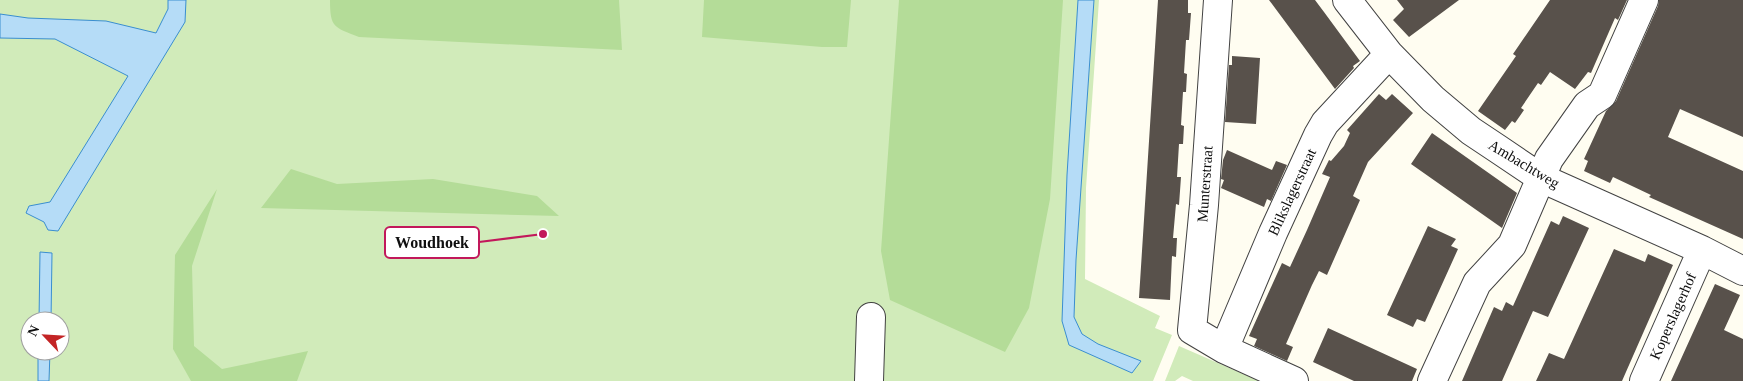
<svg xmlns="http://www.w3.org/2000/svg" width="1743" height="381" font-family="'Times New Roman',serif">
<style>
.green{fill:#d1ebba;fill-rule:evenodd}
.forest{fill:#b4dc98}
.water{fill:#b5dcf7;stroke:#3a8ed0}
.building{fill:#58514b}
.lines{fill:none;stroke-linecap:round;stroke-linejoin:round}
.minor-casing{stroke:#424242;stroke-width:30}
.minor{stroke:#fff;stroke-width:28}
.labels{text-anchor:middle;stroke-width:5;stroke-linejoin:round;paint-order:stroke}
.street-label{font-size:15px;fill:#0f0f0f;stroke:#fff}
.leader{fill:none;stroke:#c2185b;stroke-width:2}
.callout-dot{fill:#c2185b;stroke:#fff;stroke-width:2}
.callout{fill:#fff;stroke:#c2185b;stroke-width:2}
.callout-label{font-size:16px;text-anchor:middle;font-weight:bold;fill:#0f0f0f}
</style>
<rect width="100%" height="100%" fill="#fffdf1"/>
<path class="green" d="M0 0H1099L1086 188 1085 279 1160 316 1155 328 1172 335 1153 381H0ZM30 321H60V351H30Z
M1179 346 1259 381H1193L1182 376 1175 381H1165Z"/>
<path class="forest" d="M330 0H619L622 50 359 37C334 27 330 28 330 0Z
M704 0H851L847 47H822L702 37Z
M899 0H1063L1050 199 1029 308 1005 352 890 300 881 251Z
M291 169 337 184 433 179 537 196 559 216 261 208Z
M217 189 192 266 194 346 222 369 308 351 297 381H191L173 349 175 255Z"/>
<path class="water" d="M168 0H186L185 22 58 231 48 230 44 222 26 213 29 206 50 202 128 76 55 39 0 38V14L28 18 106 21 156 33 168 9Z
M1078 0H1094L1076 260 1074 317 1082 334 1098 344 1141 361 1132 373 1069 345 1062 321 1067 175Z
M40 252 52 253 51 321H39Z
M38 351H50L49 381H38Z"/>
<path class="building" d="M1158 0H1188V13H1191L1189 40H1186L1184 73 1187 74 1186 92H1183L1181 125 1184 126 1183 144H1179L1177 177H1181L1179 205 1176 204 1173 238H1177L1176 257 1172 256 1170 300 1139 298Z
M1269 0H1315L1324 12 1360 61 1353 66 1354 68 1335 89Z
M1397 0H1459L1409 37 1393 20 1404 9Z
M1550 0H1627L1618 20 1615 18 1591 73 1588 72 1575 89 1550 72 1541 85 1538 83 1521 108 1524 110 1515 123 1512 121 1505 130 1478 111 1516 56 1513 54Z
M1659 0H1743V137L1680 109 1668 137 1743 171V239L1649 197 1651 195 1613 177 1610 183 1584 171 1588 161 1584 159 1606 111 1616 101 1658 6Z
M1232 56 1260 58 1256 124 1225 122 1229 65H1232Z
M1379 94 1386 100 1392 94 1413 113 1368 162 1353 196 1360 200 1327 275 1319 271 1312 285 1286 344 1293 347 1287 361 1254 346 1257 339 1249 336 1282 263 1290 267 1307 230 1330 177 1322 174 1329 160 1331 161 1344 146 1350 133 1347 130Z
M1432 133 1517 193 1502 228 1411 164Z
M1227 150 1272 170 1276 161 1287 165 1271 201 1267 199 1264 207 1221 188 1224 180 1221 179 1223 160Z
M1563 216 1589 228 1548 317 1533 311 1502 381H1462L1494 307 1502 311 1506 302 1513 306 1551 221 1559 225Z
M1428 226 1456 239 1451 246 1458 249 1425 322 1417 319 1413 327 1387 315Z
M1614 249 1645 262 1648 254 1673 265 1622 381H1536L1549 353 1564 359Z
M1715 284 1740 295 1724 330 1743 339V381H1671Z
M1328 328 1417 369 1412 381H1354L1313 362Z"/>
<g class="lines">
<g class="minor-casing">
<path id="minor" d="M1218 0 1204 205 1192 330 1224 349 1294 381
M1347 0 1389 54 1433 99 1471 131 1498 149 1541 178 1702 250 1743 271
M1224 349 1273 233 1318 135 1325 123 1389 54
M869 381 871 317
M1432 381 1477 283 1512 245 1549 159 1587 105 1602 95 1644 0
M1644 381 1702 250"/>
</g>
<use href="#minor" class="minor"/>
</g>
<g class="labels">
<g class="street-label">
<text transform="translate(1524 164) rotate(31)" y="5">Ambachtweg</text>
<text transform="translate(1205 184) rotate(-86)" y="5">Munterstraat</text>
<text transform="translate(1292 192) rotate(-65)" y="5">Blikslagerstraat</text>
<text transform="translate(1673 316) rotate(-66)" y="5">Koperslagerhof</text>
</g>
</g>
<path class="leader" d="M543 234L479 242"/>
<circle class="callout-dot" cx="543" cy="234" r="5"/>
<rect class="callout" x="385" y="227" width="94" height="31" rx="5"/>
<g class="callout-label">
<text x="432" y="248">Woudhoek</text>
</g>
<g transform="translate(45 336) rotate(295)"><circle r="24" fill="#ffffff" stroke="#9f9f9f"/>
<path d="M0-4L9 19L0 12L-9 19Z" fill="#c32425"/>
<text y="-8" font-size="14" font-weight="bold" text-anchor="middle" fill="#0f0f0f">N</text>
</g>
</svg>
